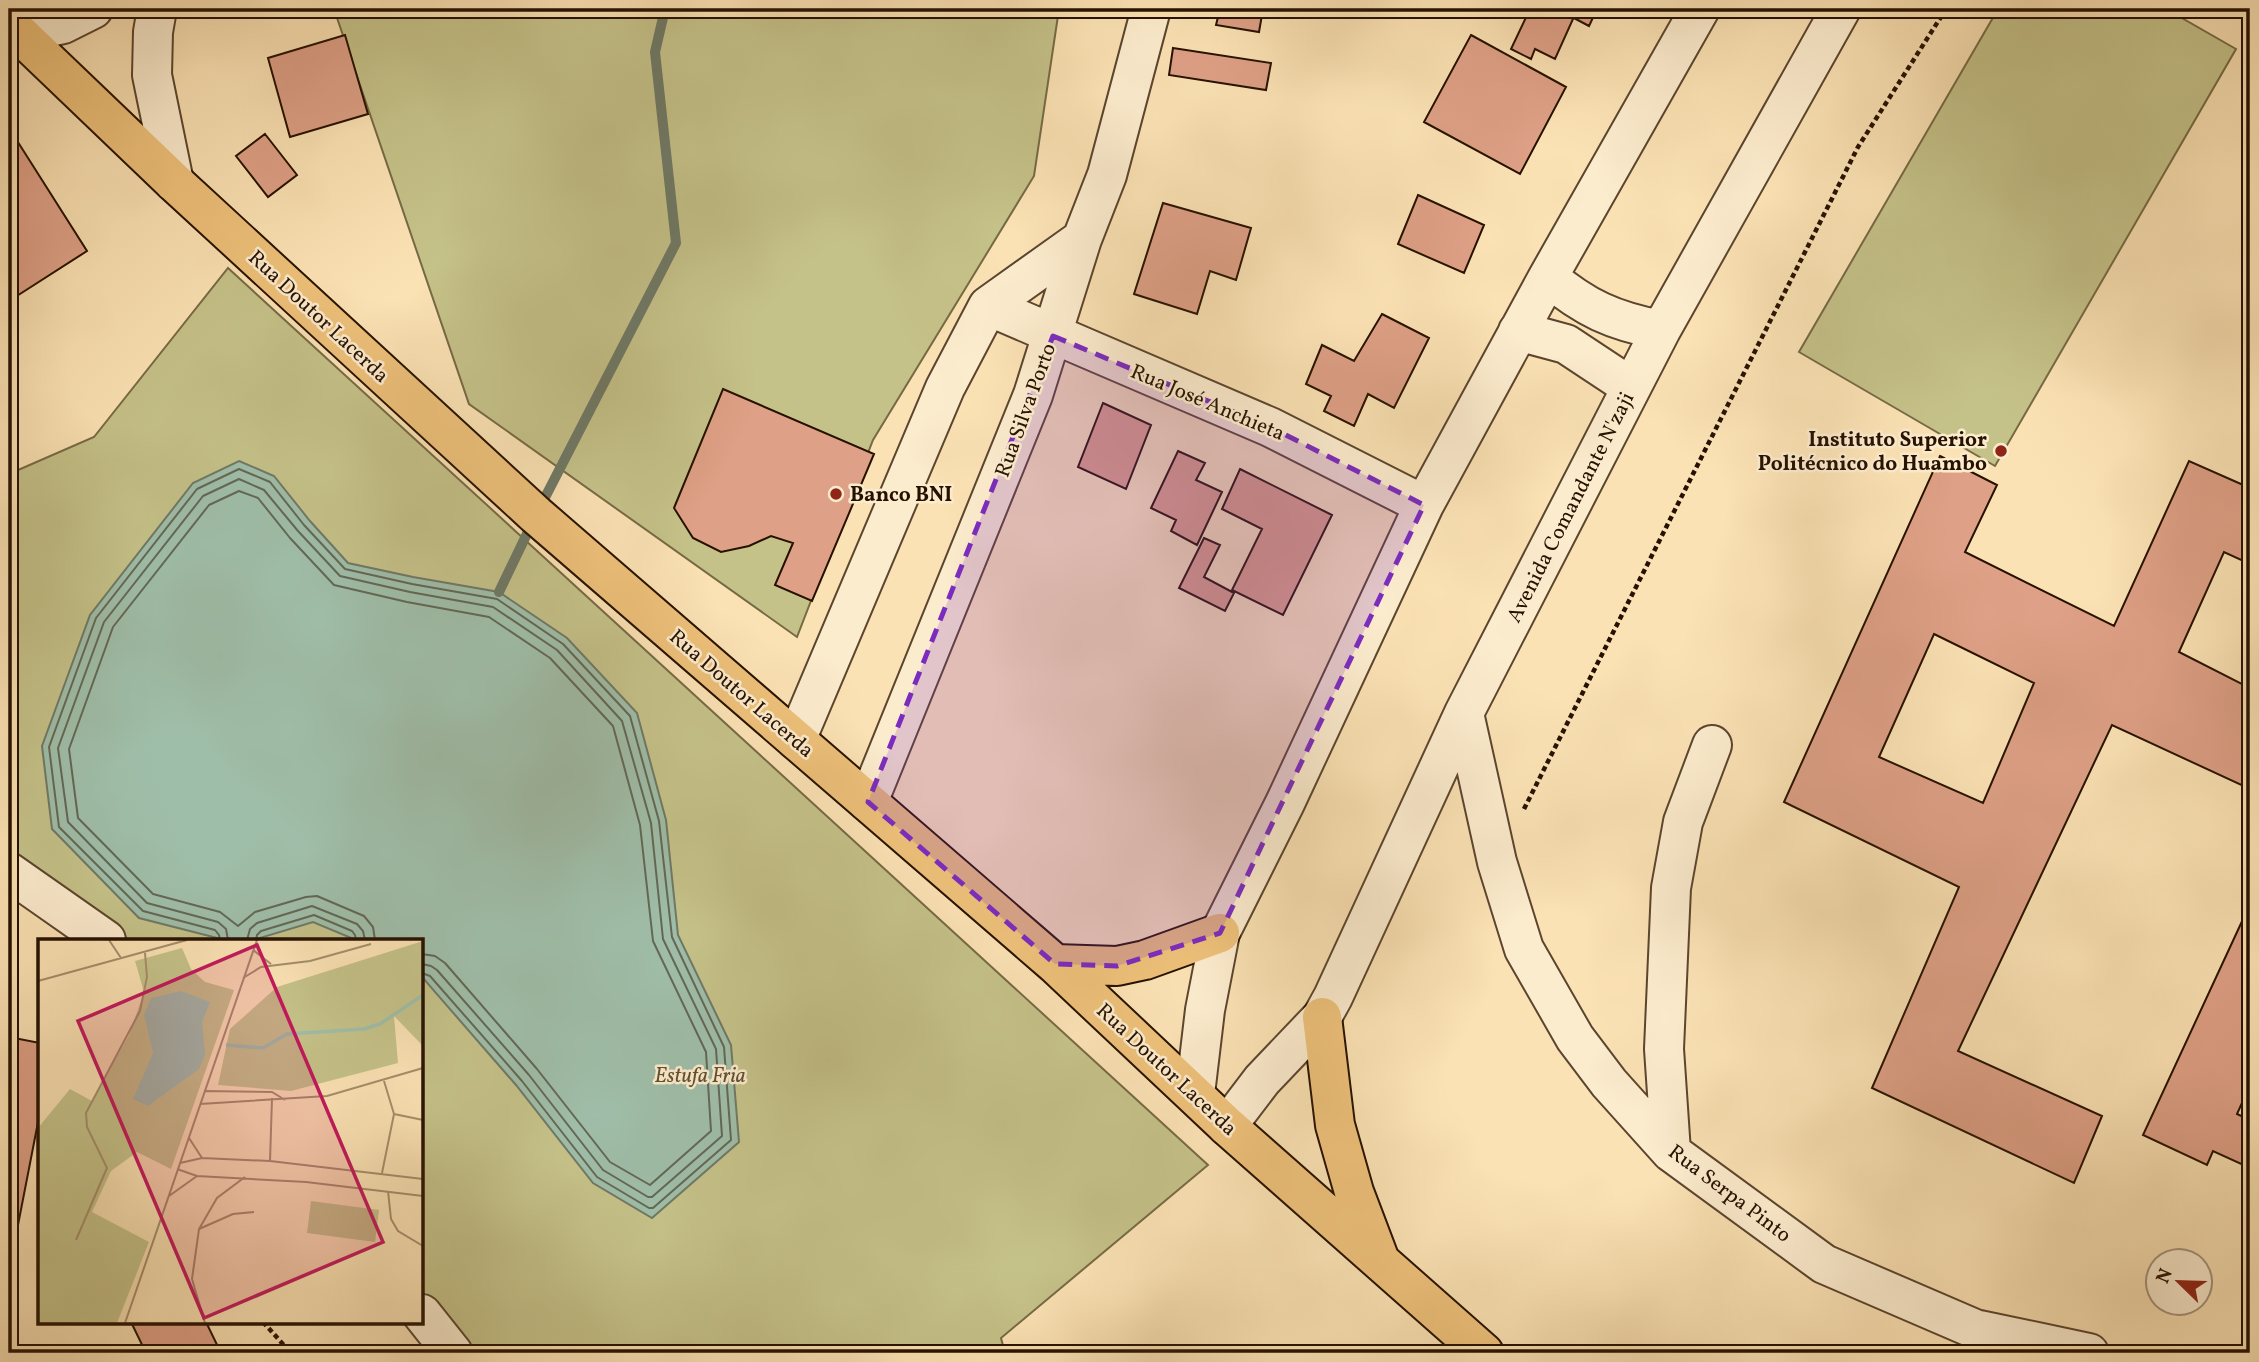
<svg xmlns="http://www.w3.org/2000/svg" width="2259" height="1362" font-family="Vollkorn,serif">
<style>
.green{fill:#c5c289;stroke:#766a45;stroke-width:2}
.water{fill:#9fbea9;stroke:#6f7966;stroke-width:2}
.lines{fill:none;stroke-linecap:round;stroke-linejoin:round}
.shore{stroke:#626855;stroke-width:2}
.stream{stroke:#6f7966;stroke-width:10}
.building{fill:#dea086;stroke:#261101;stroke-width:2;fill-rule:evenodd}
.minor-casing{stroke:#5b452e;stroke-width:42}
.major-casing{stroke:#261101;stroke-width:42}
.path{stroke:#261101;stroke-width:4.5;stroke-dasharray:5 3.5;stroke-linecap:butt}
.minor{stroke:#fcecce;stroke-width:38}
.major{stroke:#eec17a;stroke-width:38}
.marked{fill:#7b2cbf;fill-opacity:0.2;stroke:#7b2cbf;stroke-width:5;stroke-dasharray:14 9;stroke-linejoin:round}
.poi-dot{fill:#8f2418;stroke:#fcecce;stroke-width:2.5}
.labels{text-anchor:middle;stroke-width:5;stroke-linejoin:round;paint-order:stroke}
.street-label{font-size:21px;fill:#261101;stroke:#fcecce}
.poi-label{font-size:21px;font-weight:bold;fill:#261101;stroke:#fcecce;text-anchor:end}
.park-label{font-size:21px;font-style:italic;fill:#5e4f31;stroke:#fcecce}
.inset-river{fill:none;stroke:#9fbea9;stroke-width:3.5}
.inset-road{fill:none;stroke:#a68e6c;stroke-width:2}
.view{fill:#c2185b;fill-opacity:0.15;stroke:#c2185b;stroke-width:3.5}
.inset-edge{fill:none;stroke:#261101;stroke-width:3.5}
</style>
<rect width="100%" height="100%" fill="#fbe2b4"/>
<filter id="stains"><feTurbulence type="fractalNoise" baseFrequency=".00286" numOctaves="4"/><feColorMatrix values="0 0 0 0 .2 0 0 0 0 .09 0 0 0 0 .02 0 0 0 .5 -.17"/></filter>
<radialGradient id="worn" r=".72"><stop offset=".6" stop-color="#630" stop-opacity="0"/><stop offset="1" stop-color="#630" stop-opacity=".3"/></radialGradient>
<path class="green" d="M334 9H1059L1034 176 873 440 797 637 469 404Z
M1998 9H2166L2236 49 1995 466 1799 352Z
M228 268 1208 1165 1001 1338 1005 1353H453L422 1314V940H106L9 872V474L94 437Z"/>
<path class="water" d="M239 461 274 476 310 521 348 563 413 577 499 592 567 638 637 713 666 820 678 935 731 1045 739 1142 652 1218 593 1183 516 1085 422 977V940H356L313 922 253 940H225L139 918 52 829 42 746 90 615 193 483Z"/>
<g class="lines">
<path class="shore" d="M220 940 219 935 215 930 143 911 59 827 49 747 96 618 197 489 239 469 270 482 304 525 345 569 412 584 497 599 563 644 630 716 659 821 672 937 724 1047 731 1140 653 1208H649L597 1177 522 1081 430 976 422 973
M228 940 226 929 218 922 147 903 68 822 58 748 104 622 203 496 239 479 264 490 298 531 340 576 410 592 493 607 557 650 622 721 651 823 663 939 716 1049 722 1136 652 1197H648L603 1170 529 1075 437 970 431 966 422 964
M247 940 250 929 257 923 312 906 357 924 363 931 365 940
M256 940 257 935 261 931 314 915 352 931 355 935 356 940
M375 940 373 927 364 916 317 896 306 897 255 912 238 926 220 912 153 894 78 818 69 749 113 627 209 505 239 491 258 498 290 538 334 585 407 602 489 617 550 658 613 726 640 825 653 941 706 1052 711 1131 650 1185 610 1162 537 1069 445 963 435 956 422 954"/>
<path class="stream" d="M499 592 536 515 676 243 655 52 665 9"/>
</g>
<path class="building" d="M1220 9H1263L1259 32 1216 25Z
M1530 9H1553L1573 19 1555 59 1535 49 1531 59 1511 49Z
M1557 9H1597L1589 26Z
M345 35 368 114 290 137 268 58Z
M1471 35 1566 87 1520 174 1424 122Z
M1173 48 1271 63 1266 90 1169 75Z
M9 128 87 251 9 301Z
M265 134 297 175 268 197 236 156Z
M1418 195 1484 225 1464 273 1398 244Z
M1163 203 1251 228 1236 280 1210 271 1197 314 1134 294Z
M1382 314 1429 338 1394 408 1368 394 1354 426 1324 411 1331 396 1306 384 1322 345 1354 361Z
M723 389 874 454 812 601 775 585 793 543 771 536 749 546 721 552 693 538 674 508Z
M1103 403 1151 425 1126 489 1078 467Z
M1178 451 1205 463 1196 480 1222 492 1197 545 1171 531 1176 520 1151 508Z
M1940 456 1997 485 1965 552 2114 626 2189 461 2250 488V564L2224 552 2179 652 2250 688V789L2112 725 1958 1051 2102 1116 2074 1183 1872 1088 1959 887 1784 802ZM1934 634 2034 683 1983 803 1879 757Z
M1240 469 1332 515 1283 615 1232 590 1262 529 1222 509Z
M1204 538 1220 545 1204 577 1234 593 1225 611 1179 588Z
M2250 904V1085L2237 1114 2250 1120V1168L2213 1151 2207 1165 2143 1135Z
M9 1037 40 1043V1112L11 1261 9 1260Z
M131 1322H206L221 1353H146Z"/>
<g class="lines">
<g class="minor-casing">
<path id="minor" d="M157 9 153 32 152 75 174 182
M20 34 63 24 93 9
M1548 277C1585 308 1613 321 1661 330
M988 306 1270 427 1424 505
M1518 331 1566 344 1631 387
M1464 713 1497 862 1524 949 1575 1038 1609 1083 1671 1152 1824 1264 1975 1329 2089 1353
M796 740 945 388 988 306 1082 239
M868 802 1033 395 1082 239 1107 175 1151 9
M9 872 106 940
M1195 1094 1205 1010 1220 933 1285 803 1424 505 1548 277 1700 9
M1227 1126 1262 1080 1322 1017 1333 997 1464 713 1661 330 1841 9
M1671 1152 1664 1049 1671 888 1683 822 1712 745
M422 1314 453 1353"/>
</g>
<g class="major-casing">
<path id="major" d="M9 24 174 182 536 515 1055 964 1227 1126 1484 1353
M1055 964 1117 966 1145 960 1220 933
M1322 1017 1335 1125 1354 1192 1379 1258"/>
</g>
<path class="path" d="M1524 809 1858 147 1946 9
M263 1322 291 1353"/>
<use href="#minor" class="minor"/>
<use href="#major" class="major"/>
</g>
<path class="marked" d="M1053 336 1270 427 1424 505 1220 933 1117 966 1055 964 868 802Z"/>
<g class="poi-dot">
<circle cx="2001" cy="451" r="7"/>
<circle cx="836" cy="494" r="7"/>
</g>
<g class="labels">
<g class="street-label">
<text transform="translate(319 316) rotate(43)" y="7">Rua Doutor Lacerda</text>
<text transform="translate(1208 402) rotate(23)" y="7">Rua José Anchieta</text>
<text transform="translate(1025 410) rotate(-70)" y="7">Rua Silva Porto</text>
<text transform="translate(1570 507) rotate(-63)" y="7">Avenida Comandante N'zaji</text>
<text transform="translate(742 693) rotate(41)" y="7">Rua Doutor Lacerda</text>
<text transform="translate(1167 1069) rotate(43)" y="7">Rua Doutor Lacerda</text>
<text transform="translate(1730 1193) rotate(37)" y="7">Rua Serpa Pinto</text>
</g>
<g class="poi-label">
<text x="1987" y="446">Instituto Superior<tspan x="1987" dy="24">Politécnico do Huambo</tspan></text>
<text x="850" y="501" text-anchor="start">Banco BNI</text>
</g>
<g class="park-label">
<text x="700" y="1082">Estufa Fria</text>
</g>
</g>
<g transform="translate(38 939)">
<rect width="385" height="385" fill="#fbe2b4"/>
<path d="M385 2V107L356 77 360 124 253 152 180 146 192 90 239 48ZM144 9 153 30 167 43 196 51 133 230 99 213 73 232 54 273 111 303 79 384H0V189L32 150 54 162 91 96 106 53 97 22ZM273 262 341 271 337 303 269 294Z" fill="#c5c289"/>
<path d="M143 52 172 63 164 83 167 116 161 130 110 167 95 160 115 114 106 76 113 59Z" fill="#9fbea9"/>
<path class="inset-river" d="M188 106 225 109 249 95 326 90 342 85 385 56"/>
<path class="inset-road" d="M71 1 83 19M215 11 233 25M205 39 223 28 272 22 333 5M0 42 149 1M166 152 234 153 247 161M162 165 289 157 385 129M356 175 385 181M151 199 164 219M232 222 234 159M142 224 164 219 232 222 385 240M139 230 159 237 268 243 385 257M344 234 356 175 346 142M350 252 353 280 360 292 385 307M131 257 159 237M161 290 195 275 216 273M38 301 69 229 49 188 48 174 102 72 109 38 107 14M87 384 219 1M167 384 154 340 161 290 179 259 207 238"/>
<path class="view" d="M219 6 345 303 166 379 40 82Z"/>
<rect width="385" height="385" class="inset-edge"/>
</g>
<rect width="2259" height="1362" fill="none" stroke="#fbe2b4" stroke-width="35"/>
<rect x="10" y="10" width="2238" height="1341" fill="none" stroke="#261101" stroke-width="3.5"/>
<rect x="18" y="18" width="2224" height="1327" fill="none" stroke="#261101" stroke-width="2"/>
<g transform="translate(2179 1282) rotate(293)"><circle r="33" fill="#fcecce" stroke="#a6947c" stroke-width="2"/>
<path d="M0-5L12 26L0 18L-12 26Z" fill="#8f2418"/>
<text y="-10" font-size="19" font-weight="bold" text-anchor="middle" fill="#261101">N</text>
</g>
<rect width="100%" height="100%" filter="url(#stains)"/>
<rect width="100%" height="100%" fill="url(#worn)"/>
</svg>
